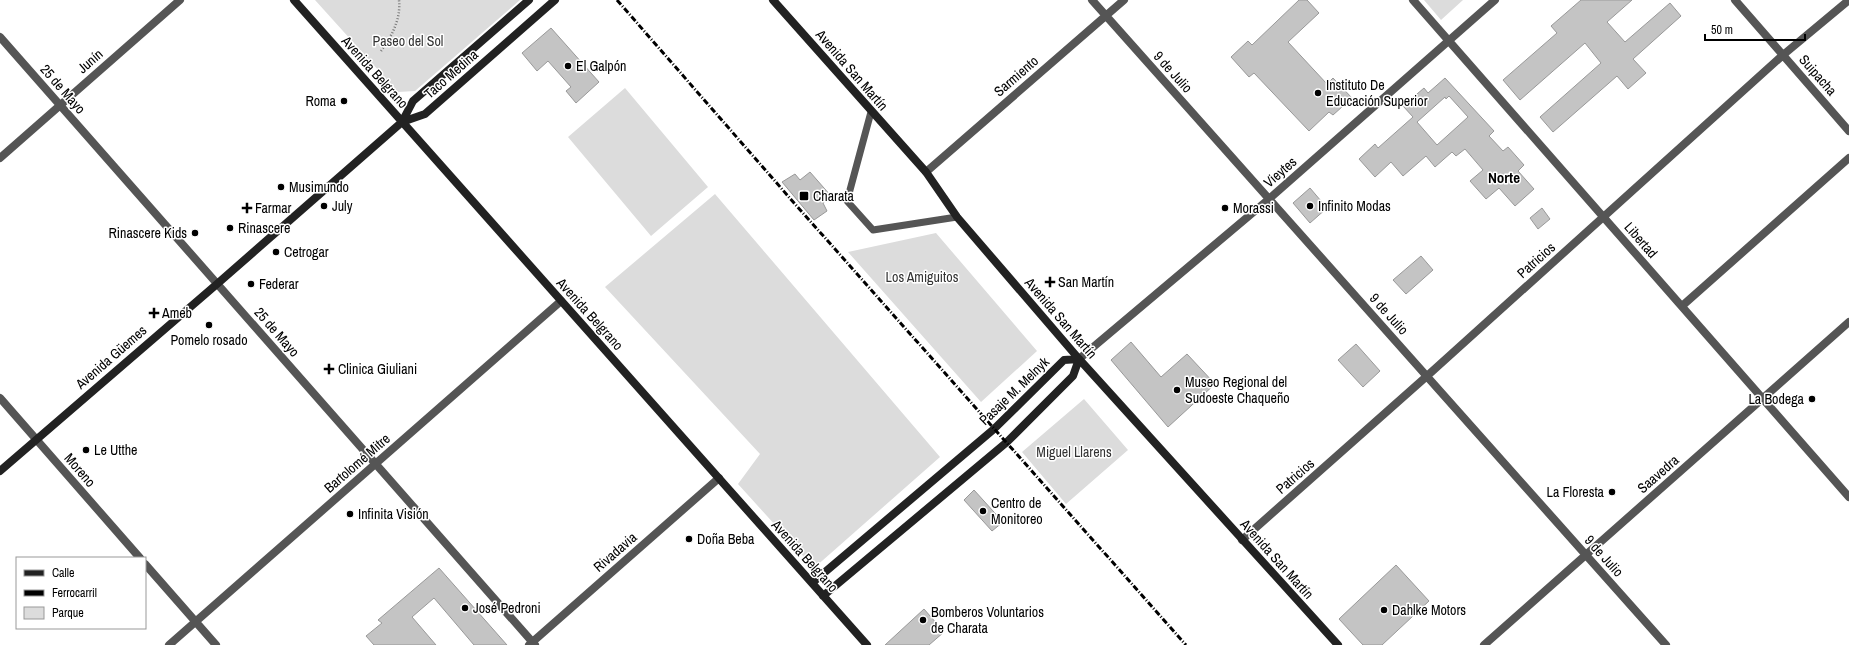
<svg xmlns="http://www.w3.org/2000/svg" width="1849" height="645" font-family="'Archivo Narrow',sans-serif">
<style>
.green{fill:#dcdcdc}
.building{fill:#c4c4c4;stroke:#999;fill-rule:evenodd}
.lines{fill:none;stroke-linecap:round;stroke-linejoin:round}
.path{stroke:#777;stroke-width:2.5;stroke-dasharray:1 2;stroke-linecap:butt}
.lane{stroke:#555;stroke-width:7}
.street{stroke:#555;stroke-width:8}
.secondary{stroke:#222;stroke-width:8}
.rail{stroke:#000;stroke-width:3;stroke-dasharray:6 2 1 2;stroke-linecap:butt}
.poi-dot{fill:#000;stroke:#fff;stroke-width:1.5}
.labels{text-anchor:middle;stroke-width:3;stroke-linejoin:round;paint-order:stroke}
.park-label{font-size:14px;fill:#333;stroke:#fff}
.street-label{font-size:14px;fill:#000;stroke:#fff}
.poi-label{font-size:14px;fill:#000;stroke:#fff;text-anchor:start}
.neighbourhood-label{font-size:15px;font-weight:bold;fill:#000;stroke:#fff}
</style>
<rect width="100%" height="100%" fill="#fff"/>
<path class="green" d="M315 0H520L415 91 398 92Z
M1424 0H1463L1441 20Z
M625 88 708 187 651 236 568 137Z
M715 194 940 457 814 568 738 484 760 454 605 287Z
M936 233 1037 351 981 402 848 252Z
M1084 399 1128 450 1066 504 1022 452Z"/>
<path class="building" d="M1299 0H1307L1319 13 1288 42 1327 84 1333 78 1352 98 1333 115 1329 112 1309 131 1254 73 1249 77 1231 57 1248 41 1252 45Z
M1581 0H1632L1607 22 1625 42 1670 3 1681 16 1633 59 1646 73 1628 89 1617 76 1553 132 1540 117 1601 63 1585 43 1520 100 1503 80 1557 33 1551 26Z
M551 28 599 82 576 103 566 91 571 87 548 61 537 71 522 53Z
M1445 78 1494 131 1489 136 1503 151 1508 147 1524 165 1518 171 1534 189 1515 206 1499 188 1486 199 1470 181 1483 170 1465 149 1456 156 1452 152 1435 167 1426 156 1403 176 1391 162 1375 177 1359 159 1375 144 1378 148 1413 117 1403 106 1424 88 1428 93ZM1449 96 1468 117 1437 145 1417 122 1445 97 1446 99Z
M810 172 831 196 823 203 827 211 814 220 782 182 795 174 800 180Z
M1310 188 1327 208 1310 223 1293 203Z
M1542 208 1550 219 1538 229 1530 218Z
M1421 256 1433 270 1406 294 1393 280Z
M1131 342 1161 377 1187 354 1215 384 1168 427 1111 360Z
M1356 344 1380 371 1363 387 1338 360Z
M974 490 1003 522 992 531 964 500Z
M1396 565 1429 601 1382 645H1363L1339 619Z
M439 568 507 645H474L434 598 412 617 436 645H374L366 636 382 623 378 620Z
M924 609 944 632 929 645H885Z"/>
<g class="lines">
<path class="path" d="M381 51C392 36 401 19 399 0"/>
<path class="lane" d="M871 112 847 201 873 230 957 217"/>
<path class="street" d="M1092 0 1666 645
M1413 0 1849 497
M1735 0 1849 131
M0 37 535 645
M0 158 180 0
M926 172 1124 0
M1682 306 1849 158
M1079 359 1269 199 1495 0
M0 398 140 558
M1242 540 1427 376 1783 55 1849 0
M145 564 216 645
M169 645 561 301
M529 645 719 478
M1484 645 1849 322"/>
<path class="secondary" d="M294 0 867 645
M773 0 926 172 957 217 1079 359 1338 645
M402 122 425 114 555 0
M0 471 217 284 402 122 413 101 529 0
M812 583 994 429 1064 360 1079 359 1073 376 1007 442 823 596"/>
<path class="rail" d="M617 0 795 204 1186 645"/>
</g>
<g class="poi-dot">
<circle cx="568" cy="66" r="4"/>
<circle cx="1318" cy="93" r="4"/>
<circle cx="344" cy="101" r="4"/>
<circle cx="281" cy="187" r="4"/>
<rect x="799" y="191" width="10" height="10" rx="2"/>
<circle cx="324" cy="206" r="4"/>
<circle cx="1310" cy="206" r="4"/>
<path d="M245 202h4v4h4v4h-4v4h-4v-4h-4v-4h4z"/>
<circle cx="1225" cy="208" r="4"/>
<circle cx="230" cy="228" r="4"/>
<circle cx="195" cy="233" r="4"/>
<circle cx="276" cy="252" r="4"/>
<path d="M1048 276h4v4h4v4h-4v4h-4v-4h-4v-4h4z"/>
<circle cx="251" cy="284" r="4"/>
<path d="M152 307h4v4h4v4h-4v4h-4v-4h-4v-4h4z"/>
<circle cx="209" cy="325" r="4"/>
<path d="M327 363h4v4h4v4h-4v4h-4v-4h-4v-4h4z"/>
<circle cx="1177" cy="390" r="4"/>
<circle cx="1812" cy="399" r="4"/>
<circle cx="86" cy="450" r="4"/>
<circle cx="1612" cy="492" r="4"/>
<circle cx="983" cy="511" r="4"/>
<circle cx="350" cy="514" r="4"/>
<circle cx="689" cy="539" r="4"/>
<circle cx="465" cy="608" r="4"/>
<circle cx="1384" cy="610" r="4"/>
<circle cx="923" cy="620" r="4"/>
</g>
<g class="labels">
<g class="park-label">
<text x="408" y="46">Paseo del Sol</text>
<text x="922" y="282">Los Amiguitos</text>
<text x="1074" y="457">Miguel Llarens</text>
</g>
<g class="street-label">
<text transform="translate(90 61) rotate(-41)" y="5">Junín</text>
<text transform="translate(852 70) rotate(49)" y="5">Avenida San Martín</text>
<text transform="translate(375 72) rotate(48)" y="5">Avenida Belgrano</text>
<text transform="translate(1173 72) rotate(48)" y="5">9 de Julio</text>
<text transform="translate(451 74) rotate(-41)" y="5">Taco Medina</text>
<text transform="translate(1818 75) rotate(49)" y="5">Suipacha</text>
<text transform="translate(1016 76) rotate(-41)" y="5">Sarmiento</text>
<text transform="translate(63 89) rotate(49)" y="5">25 de Mayo</text>
<text transform="translate(1280 172) rotate(-41)" y="5">Vieytes</text>
<text transform="translate(1641 240) rotate(49)" y="5">Libertad</text>
<text transform="translate(1536 260) rotate(-42)" y="5">Patricios</text>
<text transform="translate(590 314) rotate(48)" y="5">Avenida Belgrano</text>
<text transform="translate(1389 314) rotate(48)" y="5">9 de Julio</text>
<text transform="translate(1061 318) rotate(49)" y="5">Avenida San Martín</text>
<text transform="translate(277 332) rotate(49)" y="5">25 de Mayo</text>
<text transform="translate(111 357) rotate(-41)" y="5">Avenida Güemes</text>
<text transform="translate(1014 391) rotate(-44)" y="5">Pasaje M. Melnyk</text>
<text transform="translate(357 463) rotate(-41)" y="5">Bartolomé Mitre</text>
<text transform="translate(80 470) rotate(49)" y="5">Moreno</text>
<text transform="translate(1658 474) rotate(-41)" y="5">Saavedra</text>
<text transform="translate(1295 476) rotate(-41)" y="5">Patricios</text>
<text transform="translate(615 552) rotate(-41)" y="5">Rivadavia</text>
<text transform="translate(805 556) rotate(48)" y="5">Avenida Belgrano</text>
<text transform="translate(1604 556) rotate(48)" y="5">9 de Julio</text>
<text transform="translate(1277 559) rotate(48)" y="5">Avenida San Martín</text>
</g>
<g class="poi-label">
<text x="576" y="71">El Galpón</text>
<text x="1326" y="90">Instituto De<tspan x="1326" dy="16">Educación Superior</tspan></text>
<text x="336" y="106" text-anchor="end">Roma</text>
<text x="289" y="192">Musimundo</text>
<text x="813" y="201">Charata</text>
<text x="332" y="211">July</text>
<text x="1318" y="211">Infinito Modas</text>
<text x="255" y="213">Farmar</text>
<text x="1233" y="213">Morassi</text>
<text x="238" y="233">Rinascere</text>
<text x="187" y="238" text-anchor="end">Rinascere Kids</text>
<text x="284" y="257">Cetrogar</text>
<text x="1058" y="287">San Martín</text>
<text x="259" y="289">Federar</text>
<text x="162" y="318">Ameb</text>
<text x="209" y="345" text-anchor="middle">Pomelo rosado</text>
<text x="338" y="374">Clinica Giuliani</text>
<text x="1185" y="387">Museo Regional del<tspan x="1185" dy="16">Sudoeste Chaqueño</tspan></text>
<text x="1804" y="404" text-anchor="end">La Bodega</text>
<text x="94" y="455">Le Utthe</text>
<text x="1604" y="497" text-anchor="end">La Floresta</text>
<text x="991" y="508">Centro de<tspan x="991" dy="16">Monitoreo</tspan></text>
<text x="358" y="519">Infinita Visión</text>
<text x="697" y="544">Doña Beba</text>
<text x="473" y="613">José Pedroni</text>
<text x="1392" y="615">Dahlke Motors</text>
<text x="931" y="617">Bomberos Voluntarios<tspan x="931" dy="16">de Charata</tspan></text>
</g>
<g class="neighbourhood-label">
<text x="1504" y="183">Norte</text>
</g>
</g>
<rect x="16" y="557" width="130" height="72" fill="#ffffff" stroke="#999999"/>
<rect x="24" y="570" width="20" height="6" fill="#222222" stroke="#999999"/>
<text x="52" y="577" font-size="12" fill="#000000">Calle</text>
<rect x="24" y="590" width="20" height="6" fill="#000000" stroke="#999999"/>
<text x="52" y="597" font-size="12" fill="#000000">Ferrocarril</text>
<rect x="24" y="607" width="20" height="12" fill="#dcdcdc" stroke="#999999"/>
<text x="52" y="617" font-size="12" fill="#000000">Parque</text>
<path d="M1705 34v6h100v-6" fill="none" stroke="#000000" stroke-width="2"/>
<text x="1711" y="34" font-size="12" fill="#000000" stroke="#ffffff" stroke-width="3" paint-order="stroke">50 m</text>
</svg>
